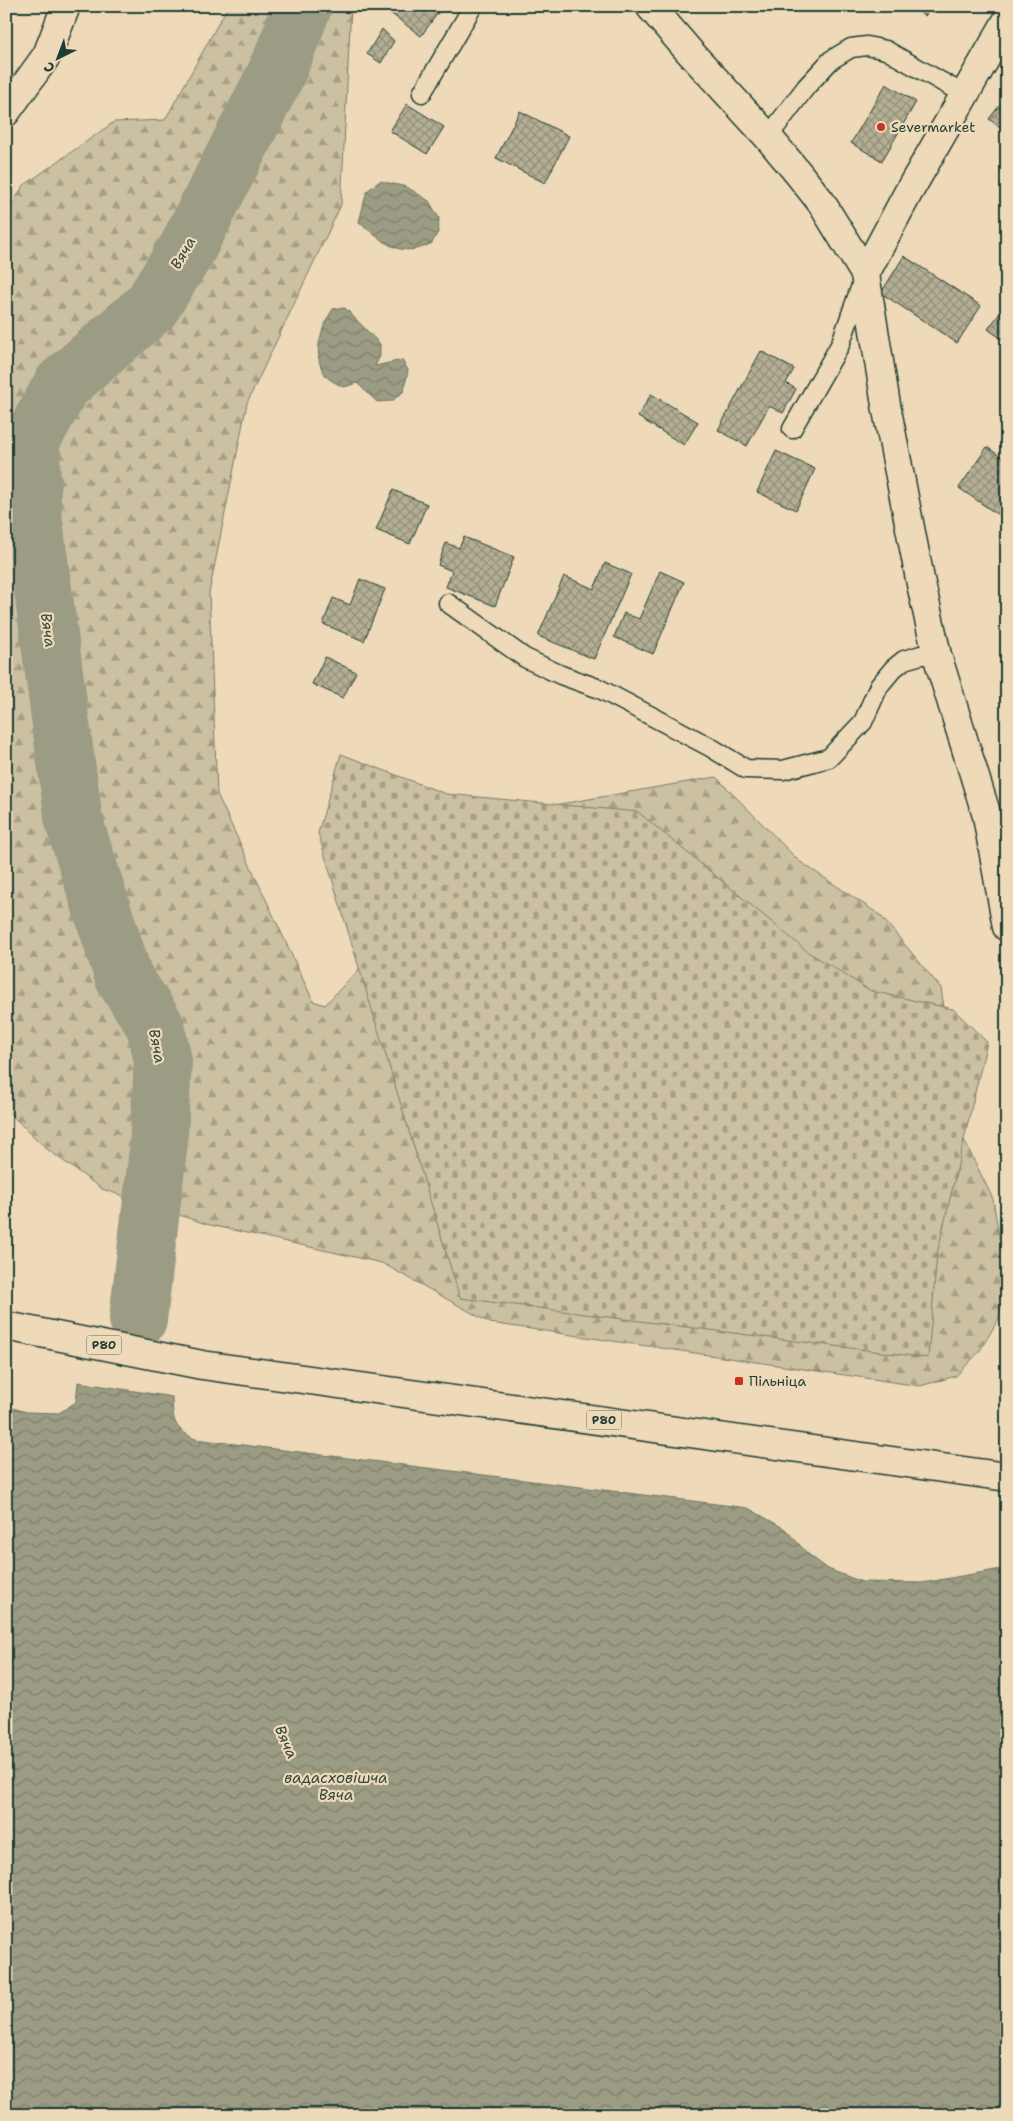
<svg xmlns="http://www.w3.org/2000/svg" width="1013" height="2121" font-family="'Shantell Sans',sans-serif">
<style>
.forest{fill:url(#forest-firs);stroke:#767e6b}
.cemetery{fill:url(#cemetery-stones);stroke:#767e6b}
.water{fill:url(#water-waves);stroke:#6a7563}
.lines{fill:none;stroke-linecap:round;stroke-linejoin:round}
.river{stroke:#9c9b83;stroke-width:58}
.building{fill:url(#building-cross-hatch);stroke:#1f3d34}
.service-casing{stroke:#1f3d34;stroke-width:21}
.minor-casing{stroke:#1f3d34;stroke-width:31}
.primary-casing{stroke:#1f3d34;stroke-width:31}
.service{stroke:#eed9b8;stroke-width:18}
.minor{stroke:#eed9b8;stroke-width:28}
.primary{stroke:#eed9b8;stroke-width:28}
.poi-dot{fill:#c8321e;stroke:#eed9b8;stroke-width:2}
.labels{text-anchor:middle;stroke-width:4.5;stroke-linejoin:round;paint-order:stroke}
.shield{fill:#eed9b8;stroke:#5d6c5c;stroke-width:1}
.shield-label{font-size:12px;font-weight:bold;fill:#1f3d34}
.poi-label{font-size:14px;fill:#1f3d34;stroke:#eed9b8;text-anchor:start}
.water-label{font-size:15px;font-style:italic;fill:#324b40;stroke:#eed9b8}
</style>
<defs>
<pattern id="forest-firs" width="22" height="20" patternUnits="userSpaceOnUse" patternTransform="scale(1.25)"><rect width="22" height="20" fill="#ccc0a2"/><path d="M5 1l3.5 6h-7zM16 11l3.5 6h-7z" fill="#a59d85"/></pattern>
<pattern id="cemetery-stones" width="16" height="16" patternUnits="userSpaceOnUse" patternTransform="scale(1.25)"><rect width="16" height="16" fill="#ccc0a2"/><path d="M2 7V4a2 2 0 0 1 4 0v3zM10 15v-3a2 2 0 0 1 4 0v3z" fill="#a59d85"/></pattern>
<pattern id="water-waves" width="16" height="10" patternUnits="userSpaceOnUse" patternTransform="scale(1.25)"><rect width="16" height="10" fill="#9c9b83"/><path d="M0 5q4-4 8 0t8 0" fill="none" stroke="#7f806c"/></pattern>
<pattern id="building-cross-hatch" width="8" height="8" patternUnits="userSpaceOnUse" patternTransform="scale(1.25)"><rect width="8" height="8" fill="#b4ae94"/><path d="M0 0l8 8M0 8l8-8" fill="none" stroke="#928f7a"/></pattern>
</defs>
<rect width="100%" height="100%" fill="#eed9b8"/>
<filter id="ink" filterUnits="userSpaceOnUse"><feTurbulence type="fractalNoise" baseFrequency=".02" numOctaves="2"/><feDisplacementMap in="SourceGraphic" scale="10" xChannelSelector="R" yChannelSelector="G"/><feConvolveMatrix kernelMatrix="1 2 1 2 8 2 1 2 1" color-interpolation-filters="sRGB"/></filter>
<g filter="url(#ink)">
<path class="forest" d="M228 6H351L341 205 247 403 209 593 217 794 313 1001 325 1005 389 937 543 807 716 777 799 861 880 915 941 988 964 1140 993 1199 1007 1285 998 1320 979 1352 956 1376 920 1386 490 1323 382 1263 206 1224 102 1189 47 1149 6 1110V215L23 186 114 122 165 120Z"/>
<path class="cemetery" d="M341 754 446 794 638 812 808 952 871 991 953 1009 987 1042 937 1254 928 1358 460 1298 318 833Z"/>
<path class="water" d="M380 181 407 187 429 201 439 218 438 232 432 243C400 260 383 242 359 222L367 191Z
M345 308 380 344V356L375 366 402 360 408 370 404 391 392 401 377 402 357 383 344 387C338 384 330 381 326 376 311 357 321 327 333 309Z
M78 1382 172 1397C173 1421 173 1428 195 1439L748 1508 785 1529 808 1554 828 1569 862 1582 922 1583 1007 1568V2115H6V1406L26 1412 59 1413 76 1402Z"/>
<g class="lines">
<path class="river" d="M138 1319 158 1150 163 1061 155 1025 124 978 74 822 32 508 31 441 62 385 151 307 187 249 278 70 303 6"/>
</g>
<path class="building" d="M381 6H443L421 36Z
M909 6H932L925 16Z
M382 29 394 41 381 63 367 54Z
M886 84 916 102 882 161 851 143Z
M1007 96V132L989 119Z
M407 104 444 127 427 154 390 131Z
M520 111 569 136 545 183 496 158Z
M904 256 981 306 957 343 881 293Z
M1007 304V343L988 329Z
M761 351 794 369 786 383 796 389 783 413 769 406 747 446 718 430Z
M651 394 698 422 684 445 638 417Z
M987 447 1007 461V521L959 488Z
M776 451 815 469 796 510 757 492Z
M393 490 427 504 410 544 376 530Z
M464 537 514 557 495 606 446 587 452 571 438 565 446 543 459 548Z
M605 563 631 574 594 659 538 636 564 576 594 589Z
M660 571 684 582 653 654 614 637 624 613 639 619Z
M360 579 385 589 364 641 323 624 333 598 350 605Z
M325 657 356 672 343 698 312 684Z"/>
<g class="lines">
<g class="service-casing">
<path id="service" d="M422 93 473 6
M768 137 806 87 831 60 851 48 867 46 886 50 965 95
M792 429 840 345 863 280
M448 603 525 658 561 675 600 689 710 747 746 769 783 770 829 758 863 722 879 686 893 669 904 660 921 655H937"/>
</g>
<g class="minor-casing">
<path id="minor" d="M650 6 688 50 768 137 798 173 821 202 865 274 886 405 921 584 937 655 987 816 1007 927
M6 112 47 55 66 6
M865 274 908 193 1007 21"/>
</g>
<g class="primary-casing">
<path id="primary" d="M6 1326 202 1365 1007 1477"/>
</g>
<use href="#service" class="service"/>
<use href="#minor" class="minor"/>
<use href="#primary" class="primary"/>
</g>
</g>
<g class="poi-dot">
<circle cx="881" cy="127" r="5"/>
<rect x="734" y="1376" width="10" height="10" rx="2.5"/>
</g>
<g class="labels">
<g class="shield">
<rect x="86.5" y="1335.5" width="35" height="19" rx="4"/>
<rect x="586.5" y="1410.5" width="35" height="19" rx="4"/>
</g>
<g class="shield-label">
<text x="104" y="1349">Р80</text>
<text x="604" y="1424">Р80</text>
</g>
<g class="poi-label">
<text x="891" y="132">Severmarket</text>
<text x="749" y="1386">Пільніца</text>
</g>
<g class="water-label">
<text transform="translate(183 253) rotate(-60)" y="5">Вяча</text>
<text transform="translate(48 630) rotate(82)" y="5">Вяча</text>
<text transform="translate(157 1046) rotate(79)" y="5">Вяча</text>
<text transform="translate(286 1742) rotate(66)" y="5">Вяча</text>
<text x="336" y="1783">вадасховішча<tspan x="336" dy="17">Вяча</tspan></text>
</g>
</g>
<rect width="1013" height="2121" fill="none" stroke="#eed9b8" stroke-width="25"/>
<rect x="12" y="12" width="988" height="2096" fill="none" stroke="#1f3d34" stroke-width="2" filter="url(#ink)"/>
<g transform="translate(58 58) rotate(222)" stroke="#eed9b8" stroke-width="4" paint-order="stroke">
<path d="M0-4L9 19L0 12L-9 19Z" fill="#1f3d34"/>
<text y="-8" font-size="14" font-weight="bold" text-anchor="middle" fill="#1f3d34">С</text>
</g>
</svg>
